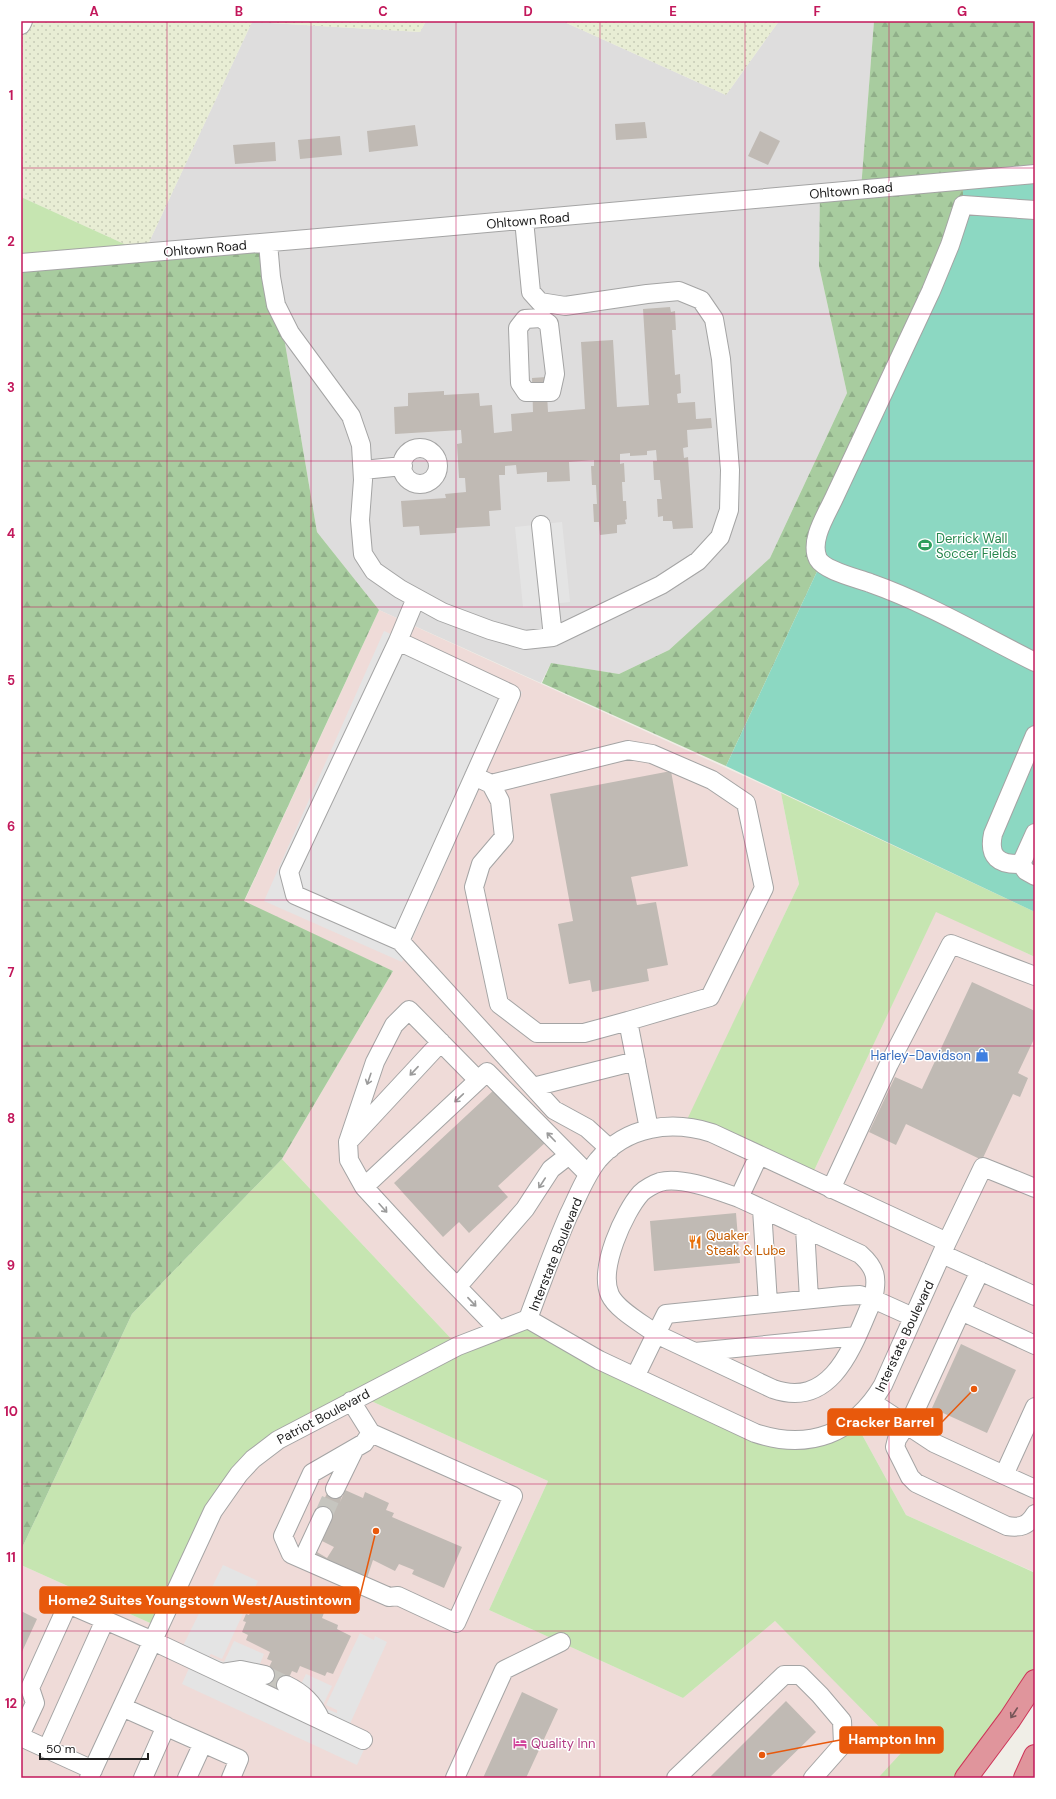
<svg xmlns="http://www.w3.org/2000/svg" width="1056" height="1799" font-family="'DM Sans',sans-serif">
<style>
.residential{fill:#dedddd}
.commercial{fill:#efdbd8}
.farmland{fill:url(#farmland-dots)}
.grass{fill:#c6e5b1}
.forest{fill:url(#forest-firs)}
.pitch{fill:#8cd8c2}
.parking{fill:#e4e4e4}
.building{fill:#c0bab4}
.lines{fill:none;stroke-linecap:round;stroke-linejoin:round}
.minor-tunnel{stroke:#c6c5bf;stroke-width:18;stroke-dasharray:18 9;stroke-linecap:butt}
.minor-casing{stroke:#a4a4a4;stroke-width:20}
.highway-casing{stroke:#cd3559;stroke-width:24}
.minor{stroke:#fff;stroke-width:18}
.highway{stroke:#e0959c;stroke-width:22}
.oneway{stroke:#9b9b9b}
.oneway2{stroke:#765558}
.grid{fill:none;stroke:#c2185b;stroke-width:1;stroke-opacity:0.55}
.labels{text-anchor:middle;stroke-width:3;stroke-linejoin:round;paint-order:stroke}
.street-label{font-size:13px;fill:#202020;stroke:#fff}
.leisure-label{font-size:13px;fill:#27864d;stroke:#fff;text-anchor:start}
.shop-label{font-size:13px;fill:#366cbe;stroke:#fff;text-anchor:end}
.food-label{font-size:13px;fill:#c56008;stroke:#fff;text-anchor:start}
.hotel-label{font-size:13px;fill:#b23c85;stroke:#fff;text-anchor:start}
.leader{fill:none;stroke:#e8590c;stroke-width:1.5}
.callout-dot{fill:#e8590c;stroke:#fff;stroke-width:1.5}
.callout{fill:#e8590c;stroke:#e8590c;stroke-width:1.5}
.callout-label{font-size:14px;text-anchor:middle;font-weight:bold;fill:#fff}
.neatline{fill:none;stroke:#c2185b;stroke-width:1.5}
.grid-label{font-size:13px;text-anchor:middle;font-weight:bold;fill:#c2185b}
</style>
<defs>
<pattern id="farmland-dots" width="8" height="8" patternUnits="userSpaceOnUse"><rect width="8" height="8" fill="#e8edd4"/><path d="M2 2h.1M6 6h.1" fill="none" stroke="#c7cbb6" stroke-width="1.8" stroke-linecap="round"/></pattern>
<pattern id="forest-firs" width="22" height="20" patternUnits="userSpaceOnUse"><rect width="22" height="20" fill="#a8cc9f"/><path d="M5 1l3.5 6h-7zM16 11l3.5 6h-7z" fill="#90af89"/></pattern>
</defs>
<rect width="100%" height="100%" fill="#f0eee7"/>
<path class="residential" d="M426 21H562L726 95 779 21H874L861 190 819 266 847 393 770 558 669 650 619 674 551 663 541 683 379 610 317 532 268 243 144 253 252 22 420 32Z"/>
<path class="commercial" d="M379 610 781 793 799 884 685 1126 810 1179 936 911 1035 957V1569L1034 1572 906 1515 854 1420 790 1441 458 1346 282 1159 393 971 244 902Z
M360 1396 548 1481 489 1610 683 1698 775 1621 904 1751 878 1778H21V1565L159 1627 239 1474Z"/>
<path class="farmland" d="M23 21H426L420 32 252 22 144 253 21 197V25Z
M562 21H779L726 95Z"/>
<path class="grass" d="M21 197 144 253 21 263Z
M781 793 1035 912V957L936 912 810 1179 684 1126 799 884Z
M282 1159 458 1346 528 1319 779 1440 854 1420 906 1515 1033 1572 1035 1569V1681L966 1778H878L903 1751 775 1621 683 1698 489 1610 548 1481 360 1396 239 1474 159 1627 21 1565V1550L132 1314Z"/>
<path class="forest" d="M874 21H1035V174L963 205 821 563 726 766 542 683 551 663 619 674 669 650 770 558 847 393 819 266 820 193 861 189Z
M268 243 317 532 379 610 244 901 393 971 282 1159 132 1314 21 1550V263Z"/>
<path class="pitch" d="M1035 174V912L726 766 821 563 815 549 963 205V180Z"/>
<path class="parking" d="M562 522 570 602 523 607 515 527Z
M384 631 522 692 402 962 264 901Z
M223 1565 258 1581 222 1659 211 1654 209 1656 224 1662 234 1641 264 1654 260 1664 261 1686 301 1684 306 1674 332 1686 323 1705 324 1708 337 1713V1710L326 1705 360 1633 374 1640 375 1636 387 1642 349 1726 370 1736 357 1765 182 1684 190 1666 176 1660Z"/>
<path class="building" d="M645 122 647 138 616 140 615 124Z
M415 125 418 146 369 152 367 131Z
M760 131 780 141 768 165 748 156Z
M340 136 342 155 300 159 298 140Z
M275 142 276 161 235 164 233 145Z
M670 307 671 312 675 311 676 330H672L675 375 680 374 681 393 677 394 678 403 695 402 696 419 711 418 712 428 687 430 688 447 683 448 684 458 688 457 693 528 673 529 672 521H663V516L658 517 657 499H662L660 480H654L653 461H657L656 450 647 451V455L630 456V453L620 454V464L624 463 625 482H622L623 501H626L627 519 625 520 626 524 617 525V533L600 535 599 522H594L593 504H597L596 485H592L591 466H594V460L569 462 570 481 547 482V472L517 474 516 465 505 466V475H499L501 510 489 511 490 526 456 528V533L420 535 419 526 403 527 401 501 446 498 445 494 466 492 465 478H459L457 444 462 443 461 430 395 434 394 407 408 406V393L444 391V395L479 393 480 406 492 405 494 433 512 431 511 414 533 412 532 378 546 377 548 412 585 409 581 342 613 340 617 407 649 405 643 309Z
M671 771 688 866 631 877 637 905 656 902 668 965 647 969 649 981 592 992 590 980 569 984 558 924 573 921 550 794Z
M972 982 1035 1011V1037L1018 1073 1028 1078 1020 1097 1013 1094 982 1160 906 1124 896 1145 869 1132 895 1077 922 1089Z
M496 1088 546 1142 498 1186 508 1197 469 1233 459 1222 443 1237 394 1183Z
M736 1213 740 1263 654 1271 650 1221Z
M961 1344 1016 1370 987 1433 932 1408Z
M330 1486 343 1492 340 1502 345 1490 363 1498 365 1492 389 1503 386 1510 394 1513 392 1517 462 1547 444 1588 412 1574 414 1570 399 1564 395 1571 373 1560 367 1578 316 1555 317 1552 327 1558 334 1547 322 1541 331 1521 318 1514Z
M260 1593 275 1600 277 1597 302 1609 306 1601 325 1610 322 1618 338 1625 337 1629 351 1636 333 1674 327 1672 325 1676 300 1666 297 1673 292 1671 281 1695 260 1686 272 1661 267 1659 270 1652 246 1640 248 1635 242 1632 246 1622 243 1621 246 1614 249 1615Z
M21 1611 37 1619 21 1654Z
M522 1692 558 1709 526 1778H483Z
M786 1701 816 1732 769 1778H709Z"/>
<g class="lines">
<path class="minor-tunnel" d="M323 1516 335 1489
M265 1675 286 1685"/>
<g class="minor-casing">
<path id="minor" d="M21 25 23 21
M1035 210 963 205 950 245 931 291 835 496C827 514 809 540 818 559 825 571 857 578 870 583 927 603 981 635 1035 662
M268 243 271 277 276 305 290 333 351 416 361 445 363 480 360 520 363 554 374 571 400 589 442 612 490 630 525 640 553 637 661 585 698 561 720 537 729 510 730 470 721 359 714 319 701 300 679 291 647 294 565 306 540 302 531 292 524 220
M21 263 307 239 1035 174
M541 318 549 324 555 374 551 392H526L520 383 518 328 525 319Z
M402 466a18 18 0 1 1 36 0a18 18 0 1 1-36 0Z
M363 470 403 466
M541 525 553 637
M398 641 416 598
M474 776 491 784 628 750 652 754 712 780 746 803 764 888 710 997 628 1021 649 1129
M491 784 500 801 504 837 481 864 474 887 499 1004 537 1033H584L628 1021
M1021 864C999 865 988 857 993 834L1035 735
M1021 864 1035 833
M1021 864 1026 871 1035 876
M400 941 295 895 289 872 398 641 511 694 400 941 554 1110 587 1128 610 1149
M533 1087 636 1061
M348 1142 375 1062 394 1025 409 1010 478 1080
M364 1187 349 1160 348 1142 441 1042
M831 1189 889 1064 951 944 1035 976
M739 1198 860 1254C876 1268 878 1278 873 1299L860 1295 842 1296 666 1314 656 1334 773 1389C834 1410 854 1342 873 1299L913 1317
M762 1209 768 1303
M805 1228 809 1299
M942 1254 1035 1296
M980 1271 961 1311 1035 1345
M458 1286 525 1209 551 1169 569 1155
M961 1311 914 1413 897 1439 895 1447 910 1477 916 1483 1007 1526C1020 1528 1028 1526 1035 1514
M528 1319 599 1360 755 1433C809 1451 854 1434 883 1385L947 1242 983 1167 1035 1188
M528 1319C541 1284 554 1248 569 1214 578 1196 585 1176 598 1160 627 1126 671 1120 712 1133L947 1242
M499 1330 433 1262 364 1187 487 1072 588 1174
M695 1352 857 1336
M635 1377 656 1334C643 1324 617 1310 610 1295 598 1269 624 1212 641 1193 645 1189 654 1184 660 1182 681 1176 719 1191 739 1198L759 1155
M351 1401 371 1433 513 1496 456 1623 398 1596 389 1597 291 1554 283 1536 312 1473 364 1443 371 1433
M872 1402 934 1443 1004 1475 1035 1407
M1004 1475 1035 1489
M335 1489 354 1450
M303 1559 323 1516
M222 1673 241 1670 265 1675
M286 1685C303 1693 313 1703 321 1720
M122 1707 239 1759 231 1778
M21 1733 35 1703 30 1688 68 1604 105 1620
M21 1737 47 1749
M93 1770 47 1749 105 1620 153 1641 363 1740
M89 1778 213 1511 239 1474 253 1459 278 1440 458 1346 528 1319
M143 1778 166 1726
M187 1778 203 1743
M455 1778 504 1670 561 1642
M676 1778 784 1675H800L820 1695 842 1721 843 1744 813 1778"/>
</g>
<g class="highway-casing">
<path id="highway" d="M966 1778 1010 1719 1035 1681
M1025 1778 1035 1756"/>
</g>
<use href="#minor" class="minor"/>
<use href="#highway" class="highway"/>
</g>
<defs><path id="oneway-shaft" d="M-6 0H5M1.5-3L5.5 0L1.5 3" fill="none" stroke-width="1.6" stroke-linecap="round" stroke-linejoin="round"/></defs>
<g class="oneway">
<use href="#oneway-shaft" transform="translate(414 1071) rotate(133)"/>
<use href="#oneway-shaft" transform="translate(369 1079) rotate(109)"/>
<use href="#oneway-shaft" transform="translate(459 1098) rotate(137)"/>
<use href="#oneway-shaft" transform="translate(551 1137) rotate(-134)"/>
<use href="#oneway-shaft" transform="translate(542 1183) rotate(123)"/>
<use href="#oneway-shaft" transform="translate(383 1208) rotate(48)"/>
<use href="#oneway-shaft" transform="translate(472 1302) rotate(47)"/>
</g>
<use class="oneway2" href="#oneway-shaft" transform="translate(1014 1713) rotate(123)"/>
<path class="grid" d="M167 21V1778M311 21V1778M456 21V1778M600 21V1778M745 21V1778M889 21V1778M21 168H1035M21 314H1035M21 461H1035M21 607H1035M21 753H1035M21 900H1035M21 1046H1035M21 1192H1035M21 1338H1035M21 1484H1035M21 1631H1035"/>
<defs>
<g id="stadium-bare" transform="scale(1.08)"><path d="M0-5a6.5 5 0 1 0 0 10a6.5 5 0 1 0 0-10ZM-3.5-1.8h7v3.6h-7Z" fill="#2e9e5b" stroke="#fff" stroke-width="2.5" paint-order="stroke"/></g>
<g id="shop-bare" transform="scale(1.08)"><path d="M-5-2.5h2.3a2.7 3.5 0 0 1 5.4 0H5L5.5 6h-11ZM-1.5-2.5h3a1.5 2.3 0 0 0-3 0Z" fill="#3f7fe0" stroke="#fff" stroke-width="2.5" paint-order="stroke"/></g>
<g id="restaurant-bare" transform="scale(1.08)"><path d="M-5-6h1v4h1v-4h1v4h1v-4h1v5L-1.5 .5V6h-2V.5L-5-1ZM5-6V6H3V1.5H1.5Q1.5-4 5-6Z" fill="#e8710a" stroke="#fff" stroke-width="2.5" paint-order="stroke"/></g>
<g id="hotel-bare" transform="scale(1.08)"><path d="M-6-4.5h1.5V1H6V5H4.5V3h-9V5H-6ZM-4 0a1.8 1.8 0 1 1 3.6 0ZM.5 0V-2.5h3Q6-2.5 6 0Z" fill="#d1479c" stroke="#fff" stroke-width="2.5" paint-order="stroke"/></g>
</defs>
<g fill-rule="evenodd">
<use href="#stadium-bare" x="925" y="545"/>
<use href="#shop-bare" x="982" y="1055"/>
<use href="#restaurant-bare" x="695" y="1242"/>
<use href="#hotel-bare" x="520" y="1743"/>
</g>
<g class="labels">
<g class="street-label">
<text transform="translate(851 190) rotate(-5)" y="5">Ohltown Road</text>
<text transform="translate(528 220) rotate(-5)" y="5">Ohltown Road</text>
<text transform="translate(205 248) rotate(-5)" y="5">Ohltown Road</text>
<text transform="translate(555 1254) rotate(-68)" y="5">Interstate Boulevard</text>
<text transform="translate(904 1336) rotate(-65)" y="5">Interstate Boulevard</text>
<text transform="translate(323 1416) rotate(-28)" y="5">Patriot Boulevard</text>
</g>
<g class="leisure-label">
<text x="936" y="543">Derrick Wall<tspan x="936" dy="15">Soccer Fields</tspan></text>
</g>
<g class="shop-label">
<text x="971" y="1060">Harley-Davidson</text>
</g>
<g class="food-label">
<text x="706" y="1240">Quaker<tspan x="706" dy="15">Steak &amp; Lube</tspan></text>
</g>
<g class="hotel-label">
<text x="531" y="1748">Quality Inn</text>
</g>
</g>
<path class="leader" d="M974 1389L942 1422M376 1531L359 1600M762 1755L840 1740"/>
<g class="callout-dot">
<circle cx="974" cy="1389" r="4"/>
<circle cx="376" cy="1531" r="4"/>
<circle cx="762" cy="1755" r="4"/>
</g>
<g class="callout">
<rect x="828" y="1409" width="114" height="26" rx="4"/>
<rect x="40" y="1587" width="319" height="26" rx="4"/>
<rect x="840" y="1727" width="103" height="26" rx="4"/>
</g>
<g class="callout-label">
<text x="885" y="1427">Cracker Barrel</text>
<text x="200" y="1605">Home2 Suites Youngstown West/Austintown</text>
<text x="892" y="1744">Hampton Inn</text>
</g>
<rect width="1056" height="1799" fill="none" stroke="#ffffff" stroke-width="44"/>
<path d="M40 1753v6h108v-6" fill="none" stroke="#202020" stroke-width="2"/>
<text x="46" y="1753" font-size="12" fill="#202020" stroke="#ffffff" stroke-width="3" paint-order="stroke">50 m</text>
<rect x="22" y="22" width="1012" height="1755" class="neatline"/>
<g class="grid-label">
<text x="94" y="16">A</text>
<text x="239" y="16">B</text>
<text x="383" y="16">C</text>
<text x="528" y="16">D</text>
<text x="673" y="16">E</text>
<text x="817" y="16">F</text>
<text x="962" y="16">G</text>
<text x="11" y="100">1</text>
<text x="11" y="246">2</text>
<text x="11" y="392">3</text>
<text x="11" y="538">4</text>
<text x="11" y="685">5</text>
<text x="11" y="831">6</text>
<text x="11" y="977">7</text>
<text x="11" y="1123">8</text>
<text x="11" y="1270">9</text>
<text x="11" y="1416">10</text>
<text x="11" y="1562">11</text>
<text x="11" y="1708">12</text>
</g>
</svg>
